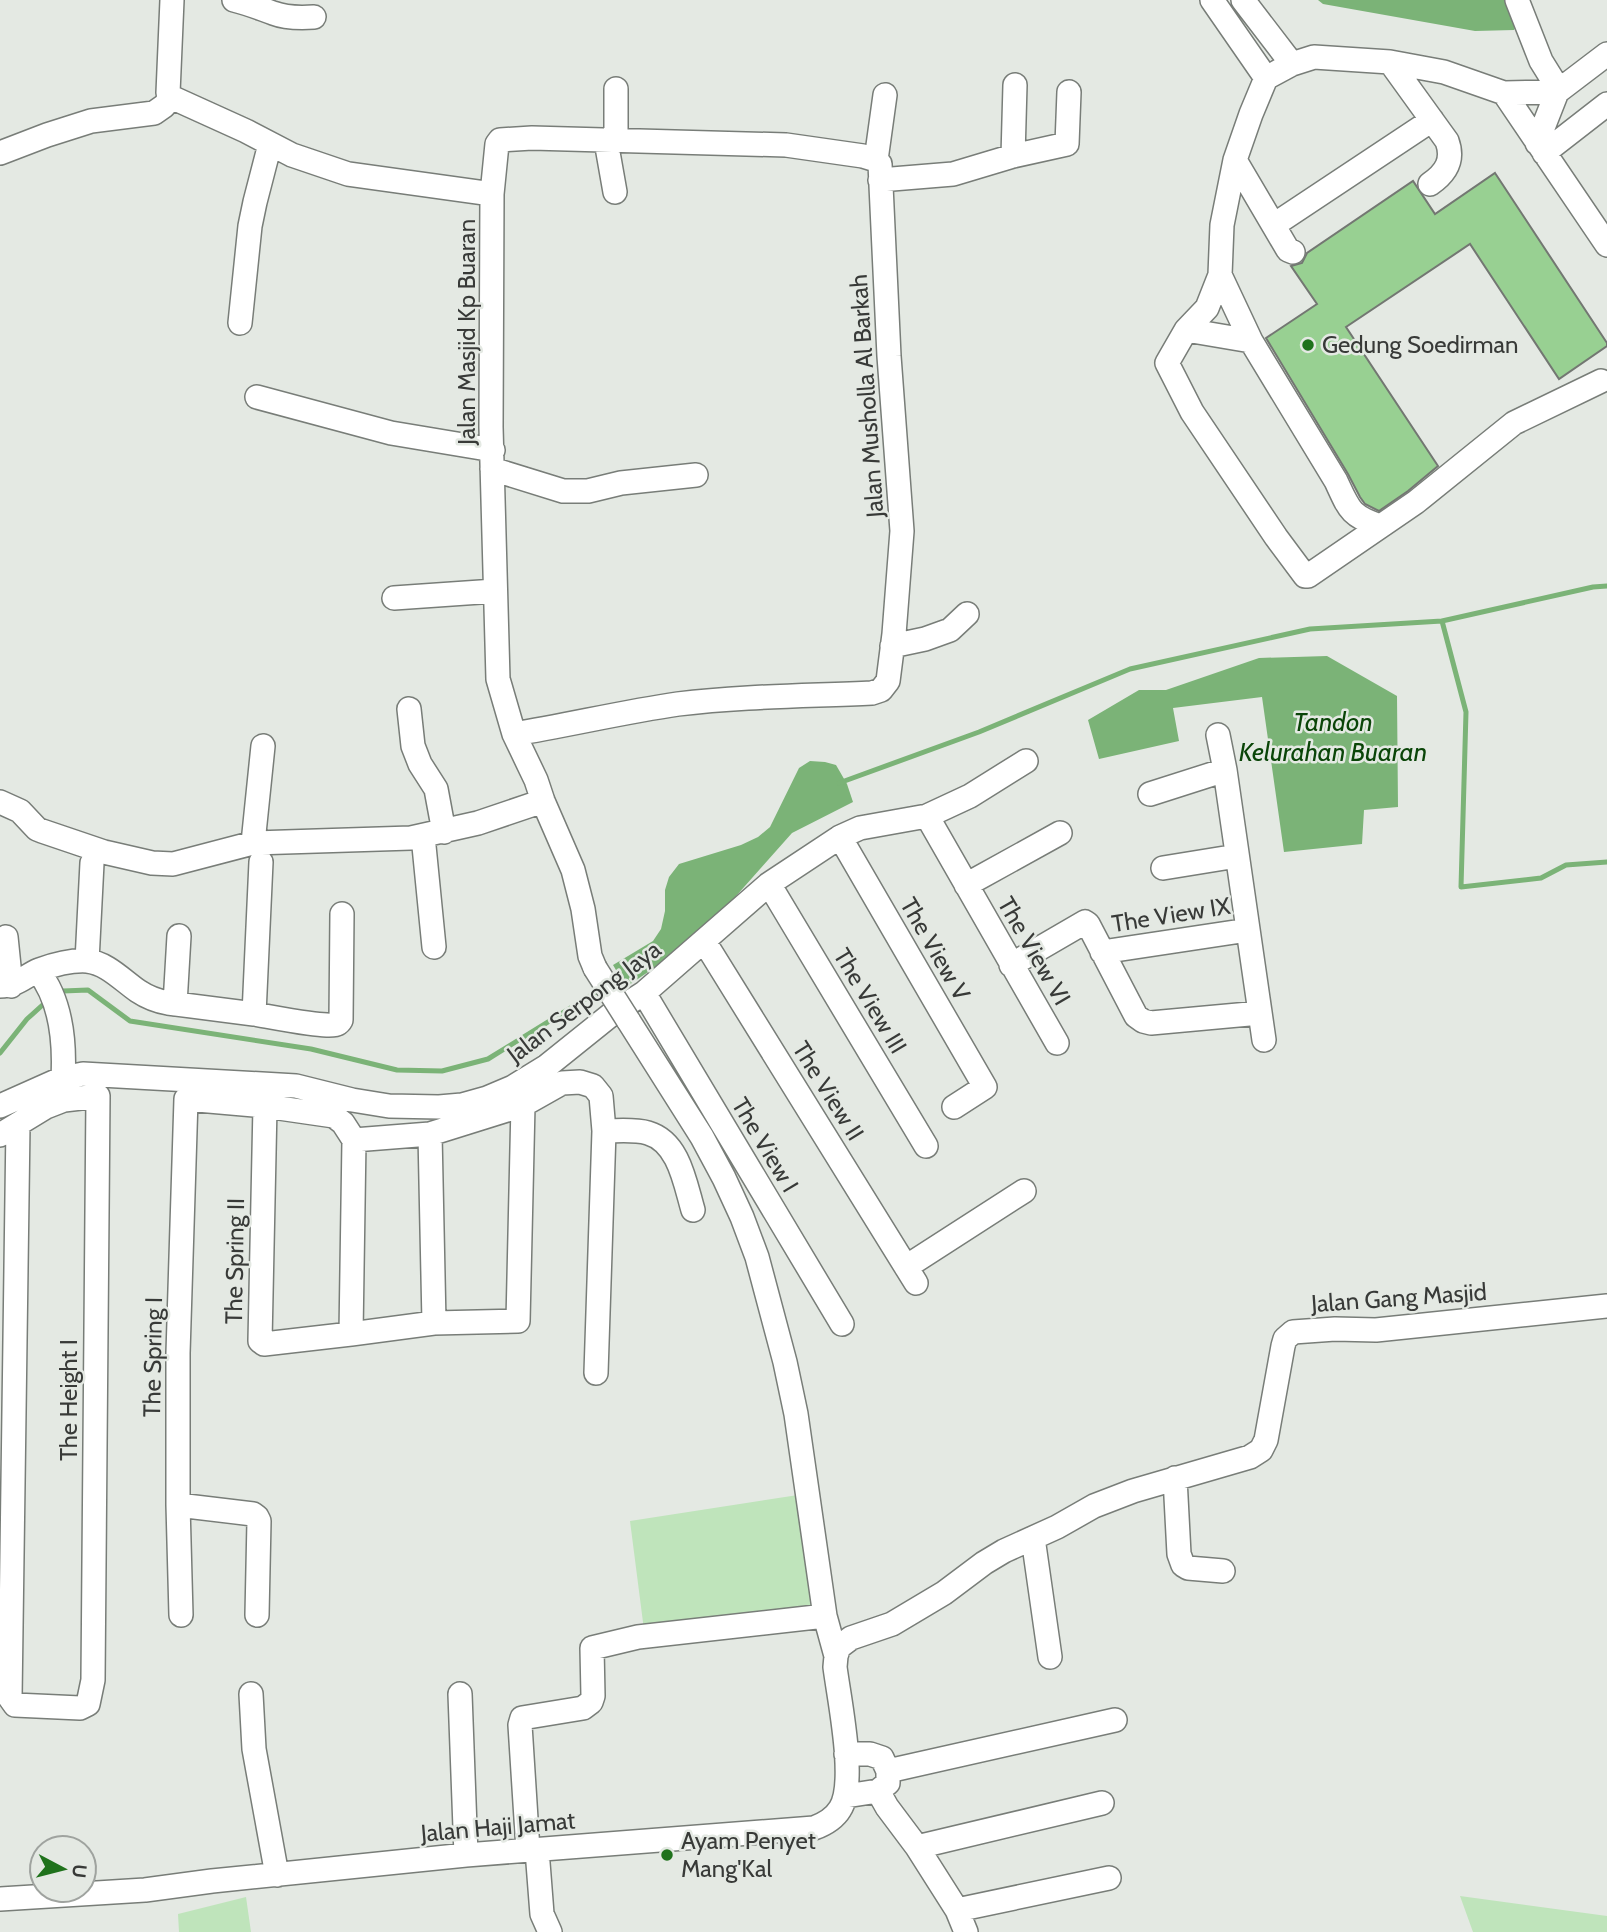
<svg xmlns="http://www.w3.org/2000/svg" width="1607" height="1932" font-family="Cabin,sans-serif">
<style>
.green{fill:#bfe4bb}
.water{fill:#7bb377}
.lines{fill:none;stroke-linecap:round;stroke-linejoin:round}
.stream{stroke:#7bb377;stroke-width:5}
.building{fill:#98d092;stroke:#737772;stroke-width:2}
.minor-casing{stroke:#787d78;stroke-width:26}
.minor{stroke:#fff;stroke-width:23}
.minor-bridge-casing{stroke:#787d78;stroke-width:26;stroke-linecap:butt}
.minor-bridge{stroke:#fff;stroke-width:23}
.poi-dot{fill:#1f721c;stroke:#e4e9e3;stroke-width:2.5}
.labels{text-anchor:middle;stroke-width:5;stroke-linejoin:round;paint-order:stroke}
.street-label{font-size:24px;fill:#383a38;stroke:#e4e9e3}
.poi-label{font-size:24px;fill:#383a38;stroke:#e4e9e3;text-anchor:start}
.water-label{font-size:26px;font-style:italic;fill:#0a4508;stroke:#e4e9e3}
</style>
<rect width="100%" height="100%" fill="#e4e9e3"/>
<path class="green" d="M798 1495 816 1610 644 1630 630 1521Z
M1460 1896 1607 1916V1932H1473Z
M246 1897 251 1932H179L178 1914Z"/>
<path class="water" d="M1318 0H1518L1523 12 1514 30 1475 31 1323 4Z
M1327 656 1397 696 1398 807 1364 810 1362 844 1284 852 1262 697 1173 708 1179 741 1099 759 1088 720 1139 690H1166L1259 658Z
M810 761 825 762 836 765 847 784 853 802 792 833 713 922 679 951 626 987 613 965 653 941 661 929 665 911V890L669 877 679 864 741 845 758 837 770 827 799 768Z"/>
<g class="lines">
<path class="stream" d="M1442 621 1466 712 1461 887 1541 878 1566 865 1607 862
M839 783 979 732 1130 669 1310 629 1442 621 1593 587 1607 586
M58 994 63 991 88 990 130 1021 311 1049 397 1070 442 1071 488 1059 603 988
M0 1053 27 1019 47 1001"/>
</g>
<path class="building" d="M1495 173 1607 343V346L1559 379 1470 244 1346 327 1438 466 1408 491 1379 511 1365 504 1360 497 1348 474 1266 338 1317 304 1291 266 1302 263 1307 253 1413 181 1435 214Z"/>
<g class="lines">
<g class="minor-casing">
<path id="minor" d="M234 0C250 4 259 8 273 13 286 18 300 18 314 17
M1212 0 1266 78
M1243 0 1292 64
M1517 0 1541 61 1559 90
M1390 62 1447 141C1454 160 1446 173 1430 184
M616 89V141
M1557 92 1607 54
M1504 93 1607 245
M171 97 246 131 292 155 348 174 492 194
M171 97 168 93 172 0
M606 141 615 192
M1537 143 1557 92 1504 93 1444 72 1390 62 1314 57 1292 64 1266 78 1251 114 1235 160 1222 225 1220 275 1207 308 1186 330 1167 363 1192 412 1276 537 1305 576H1308L1416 502 1514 423 1601 381
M0 153 47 135 91 121 154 113 164 106 171 97
M1544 153 1607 104
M1013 156 1015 85
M876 160 885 95
M1235 160 1288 250 1293 252
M880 180 953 174 1013 156 1067 144 1069 92
M1274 225 1432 120
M1220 275 1251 341 1336 481C1349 509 1350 516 1380 526
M240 323 250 226 255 202 270 144
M1186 330 1251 341
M257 397 391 433 493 450
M492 469 563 491H588L621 483 696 475
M394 598 495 591
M892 646 925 639 950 630 967 614
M409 709 413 746 420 764 436 789 444 832
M514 734C569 725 623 712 678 704 742 696 808 696 872 693L881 690 888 681 894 634 902 531 889 356 880 164 876 160 863 156 786 145 532 138 500 140 497 144 492 194 491 427 498 679 514 734 536 780 543 801 573 870 583 909 590 956 595 968
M1218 735 1225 770 1264 1040
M1150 794 1225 770
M0 802 20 811 37 829 42 831 104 852 152 863 173 864 253 843 411 838 478 823 543 801
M927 816 1057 1043
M423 836 434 947
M840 837 985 1087 954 1107
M253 843 263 746
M261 862 254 1014C267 1016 330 1029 337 1024 339 1023 340 1022 341 1020L342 914
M1163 868 1237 856
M769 884 926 1146
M966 885 1060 833
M6 937 11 986
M704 941 916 1283
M1102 952 1248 930
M87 961 92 863
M1011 965 1085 922 1088 924 1136 1016 1143 1021 1151 1023 1260 1013
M38 971C61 1000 65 1042 63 1078
M0 986C17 986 25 976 39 970 53 965 72 960 87 961 107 963 122 980 138 991 147 997 157 1001 168 1003L254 1014
M644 993 842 1324
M175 1004 179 936
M0 1106 63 1078 83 1074 296 1086 352 1100 389 1106 439 1107 462 1105 487 1098 513 1087 547 1066 613 1013 644 993 769 884 840 837 860 828 927 816 970 796 1026 761
M265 1106 260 1341 264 1344 351 1334 354 1140
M604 1131C618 1131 634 1129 648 1133 679 1142 685 1183 693 1210
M0 1135 46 1107 64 1100 98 1096 93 1680 88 1704 80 1708 15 1705 10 1698 18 1125
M906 1267 1024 1191
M434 1323 518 1321 523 1105
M351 1334 434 1323 430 1134
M1175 1478 1179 1554 1183 1565 1188 1568 1223 1571
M178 1505 253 1514 257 1517 259 1521 257 1615
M1033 1538 1050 1657
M181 1615 178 1505V1353L186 1099 265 1106 334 1116 343 1123 354 1140 430 1134 523 1105 562 1083 580 1082 593 1086 601 1096 604 1131 596 1373
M836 1656 839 1647 851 1638 892 1624 944 1593 984 1563 1004 1551 1057 1527 1094 1506 1133 1491 1250 1457 1261 1450 1266 1440 1283 1346 1285 1339 1293 1332 1335 1329 1376 1330 1607 1306
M251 1694 254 1749 277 1875
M460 1694 466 1855
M846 1754H870L882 1758 888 1771V1783L878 1791 846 1796
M888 1771 1115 1720
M878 1791 887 1807 917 1847
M528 1850 520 1725 522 1718 583 1708 591 1702 593 1696 592 1648 638 1637 825 1616
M537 1850 542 1914 550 1932
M0 1899 145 1890 212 1881 466 1855 814 1828C825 1824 834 1819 840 1809 857 1783 839 1699 835 1667L836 1656 825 1616 796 1414 785 1362 757 1257 742 1217 724 1178 702 1137 628 1020
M957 1910 1109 1878
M966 1932 957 1910 917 1847 1102 1803"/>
</g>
<use href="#minor" class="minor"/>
<g class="minor-bridge-casing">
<path id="minor-bridge" d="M595 968 628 1020"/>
</g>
<use href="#minor-bridge" class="minor-bridge"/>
</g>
<g class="poi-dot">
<circle cx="1308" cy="345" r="7"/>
<circle cx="667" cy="1855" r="7"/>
</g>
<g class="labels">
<g class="street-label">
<text transform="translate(467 332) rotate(-90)" y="8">Jalan Masjid Kp Buaran</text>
<text transform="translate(867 396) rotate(-94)" y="8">Jalan Musholla Al Barkah</text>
<text transform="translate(1171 915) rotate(-9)" y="8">The View IX</text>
<text transform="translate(935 949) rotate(60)" y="8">The View V</text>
<text transform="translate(1034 951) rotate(60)" y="8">The View VI</text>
<text transform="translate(870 1001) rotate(59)" y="8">The View III</text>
<text transform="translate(584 1002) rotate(-37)" y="8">Jalan Serpong Jaya</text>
<text transform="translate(828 1091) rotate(58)" y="8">The View II</text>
<text transform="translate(765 1145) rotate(59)" y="8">The View I</text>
<text transform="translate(235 1261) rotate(-89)" y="8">The Spring II</text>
<text transform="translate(1399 1298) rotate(-4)" y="8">Jalan Gang Masjid</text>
<text transform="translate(153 1357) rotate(-89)" y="8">The Spring I</text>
<text transform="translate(69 1400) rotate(-90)" y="8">The Height I</text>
<text transform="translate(498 1827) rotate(-5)" y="8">Jalan Haji Jamat</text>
</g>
<g class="poi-label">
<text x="1322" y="353">Gedung Soedirman</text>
<text x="681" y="1849">Ayam Penyet<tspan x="681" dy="28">Mang'Kal</tspan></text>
</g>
<g class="water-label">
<text x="1333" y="731">Tandon<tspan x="1333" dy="30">Kelurahan Buaran</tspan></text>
</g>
</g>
<g transform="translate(63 1869) rotate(97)"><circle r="33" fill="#e4e9e3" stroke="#9fa39f" stroke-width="2"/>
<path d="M0-5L12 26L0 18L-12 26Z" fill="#1f721c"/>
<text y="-10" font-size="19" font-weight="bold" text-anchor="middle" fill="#383a38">U</text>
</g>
</svg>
